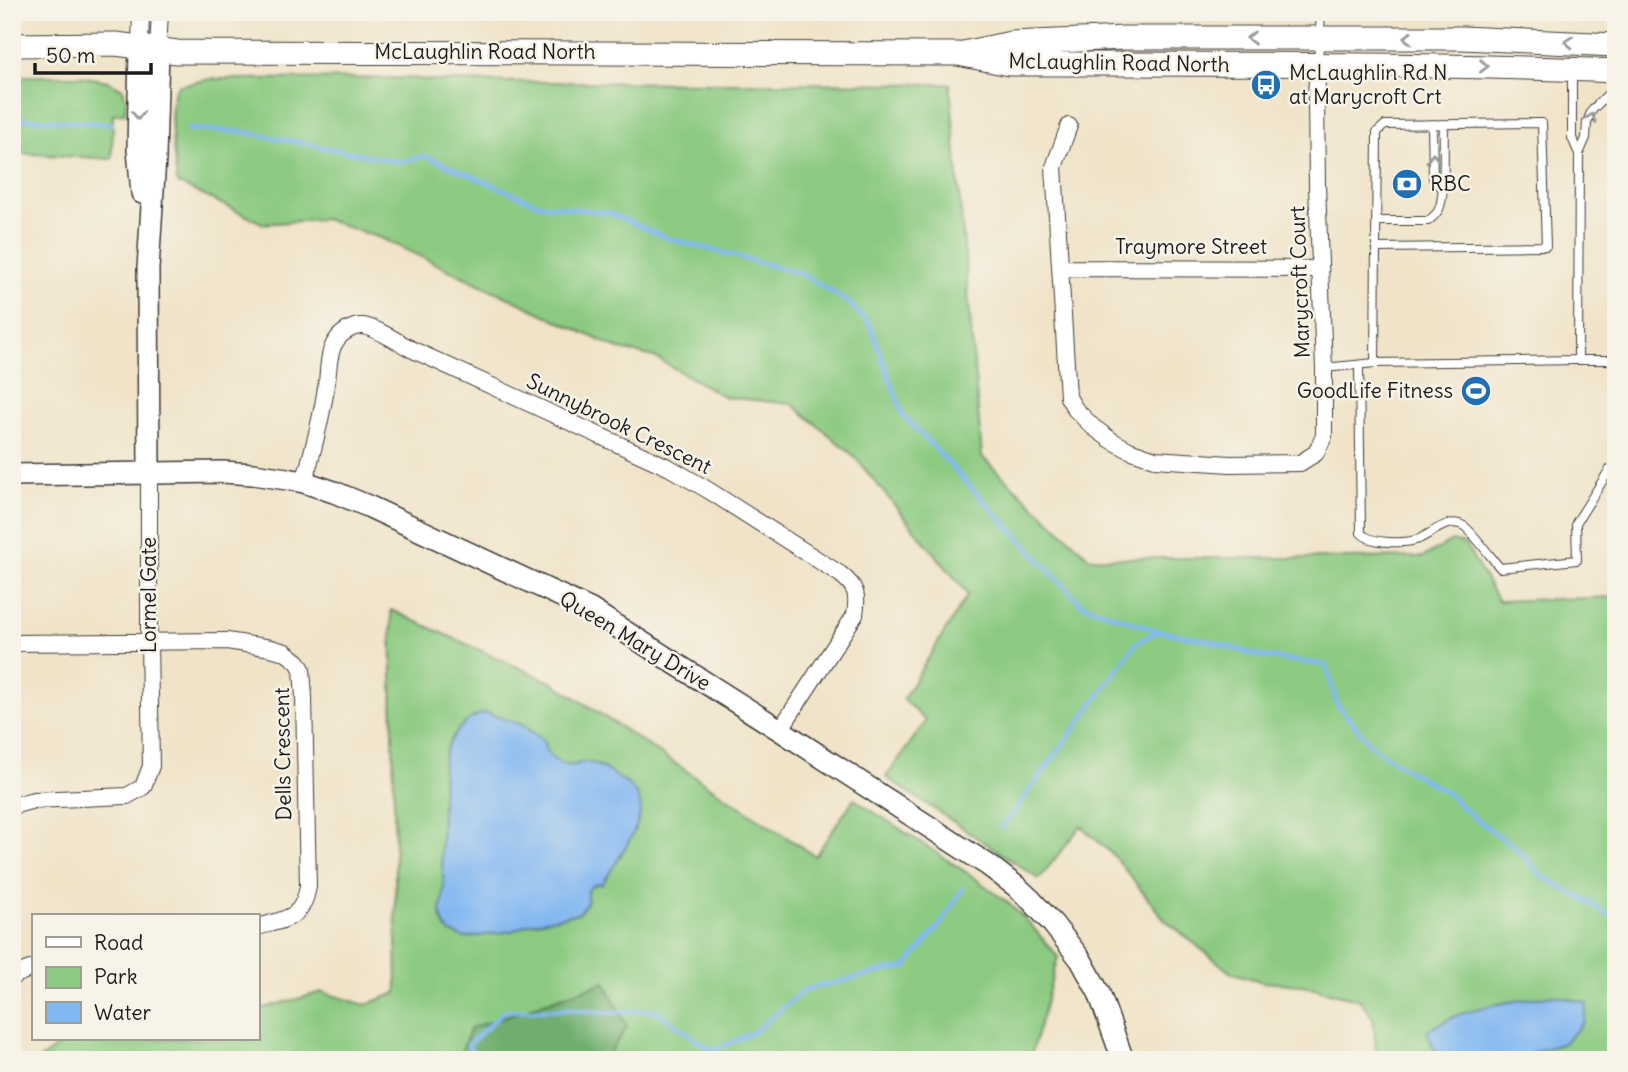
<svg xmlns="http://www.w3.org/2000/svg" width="1628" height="1072" font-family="Delius,sans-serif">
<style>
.green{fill:#8bca80;stroke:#54734e;stroke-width:2}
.forest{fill:#70ae6e;stroke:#466545;stroke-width:2}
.water{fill:#82b8f1;stroke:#4f6a86;stroke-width:2}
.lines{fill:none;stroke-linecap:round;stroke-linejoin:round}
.stream{stroke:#82b8f1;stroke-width:4.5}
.service-casing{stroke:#3c3a36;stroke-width:10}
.minor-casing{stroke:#3c3a36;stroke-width:18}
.tertiary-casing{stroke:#3c3a36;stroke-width:24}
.secondary-casing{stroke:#3c3a36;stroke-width:25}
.service{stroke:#fff;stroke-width:8}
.minor{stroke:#fff;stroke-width:16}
.tertiary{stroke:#fff;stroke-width:21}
.secondary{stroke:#fff;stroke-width:23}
.oneway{stroke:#999}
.labels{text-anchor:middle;stroke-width:5;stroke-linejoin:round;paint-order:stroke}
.street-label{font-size:21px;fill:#1c1c1c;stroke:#f7f3e8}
.poi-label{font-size:21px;fill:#1c1c1c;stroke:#f7f3e8;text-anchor:start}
</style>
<rect width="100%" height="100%" fill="#f7f3e8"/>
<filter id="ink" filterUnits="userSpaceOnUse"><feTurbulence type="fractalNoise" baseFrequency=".0143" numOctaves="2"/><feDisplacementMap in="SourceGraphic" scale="14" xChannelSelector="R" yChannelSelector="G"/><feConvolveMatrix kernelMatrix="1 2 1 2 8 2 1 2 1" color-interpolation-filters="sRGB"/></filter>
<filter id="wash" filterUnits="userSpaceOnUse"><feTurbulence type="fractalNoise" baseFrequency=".00686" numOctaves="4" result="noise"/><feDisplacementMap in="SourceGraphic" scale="28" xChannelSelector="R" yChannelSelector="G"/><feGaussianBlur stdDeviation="1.57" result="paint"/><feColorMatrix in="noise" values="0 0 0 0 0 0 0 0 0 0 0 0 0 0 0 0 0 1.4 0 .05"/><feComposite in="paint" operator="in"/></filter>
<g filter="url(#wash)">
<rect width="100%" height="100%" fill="#f0e3c8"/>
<path class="green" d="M12 76H80L108 81 123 89 126 100 125 113 113 114 112 159 15 153 12 154Z
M411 78 432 81 532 82 950 84 982 457 1090 558H1341L1423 557 1452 541 1465 544 1498 601 1616 597V1060H1377L1373 1018 1360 1000 1302 985 1263 982 1230 972 1164 919 1114 856 1081 826 1039 879 886 777 926 721 903 699 968 594 853 455 792 404 725 397 654 357 616 348 383 239 324 219 264 224 177 183C175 161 165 101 178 86L210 79Z
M391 610 555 684 815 856 854 799 969 874 1007 902 1029 923 1058 957 1030 1060H39L64 1042 93 1039H257V1010L322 992 365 1005 397 993Z"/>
<path class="forest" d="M605 982 627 1027 605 1060H458L471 1028Z"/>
<path class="water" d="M486 713 522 725 544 741C543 754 560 767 574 765 577 765 581 762 584 762 597 762 609 772 619 778 649 797 643 816 628 843 620 857 611 871 602 884 591 883 584 891 588 901L579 913 528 924 512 931 465 938 451 933 445 927 442 919 441 911 444 886 441 852 443 761C447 740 464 716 486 713Z
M1553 995 1587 1003 1584 1022 1564 1043 1531 1053 1524 1060H1436L1437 1055 1427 1031C1435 1027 1443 1022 1451 1018 1482 1004 1519 1001 1553 995Z"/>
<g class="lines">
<path class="stream" d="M12 118 112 124
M188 129 245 132 400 162 425 156 538 204 609 213 667 238 802 274 848 302 870 325 903 415 1081 604 1158 631
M1002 828 1102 691 1136 643 1158 631 1207 640 1258 656 1326 665 1337 704 1371 745 1401 766 1447 793 1473 817 1516 848 1542 876 1590 903 1607 915 1616 910
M475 1060 468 1045 504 1011 574 1009 604 1013 655 1010 712 1051 754 1032 804 990 885 971 905 968 943 921 962 889"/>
</g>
</g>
<g filter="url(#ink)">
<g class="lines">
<g class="service-casing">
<path id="service" d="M1318 62 1321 12
M1432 124 1433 179 1442 188
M1579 154 1586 138 1587 122 1592 110 1606 96 1616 92
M1376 221H1428C1433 217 1437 214 1439 209 1446 194 1443 143 1444 124
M1578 360H1616
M1375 363 1377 132 1385 125 1542 123 1546 246 1376 248
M1359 365 1361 533C1371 544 1405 544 1419 539 1433 533 1448 517 1464 526 1471 530 1494 561 1500 568L1577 560 1576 523 1610 469 1616 467
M1324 368 1375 363 1578 360 1579 154 1572 138V72"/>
</g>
<g class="minor-casing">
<path id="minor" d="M140 47 141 12
M158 50 160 12
M1069 126 1054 167 1068 397 1075 409 1093 427 1111 440 1129 450 1155 459 1230 464 1300 463 1316 453 1324 436V368L1317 185 1316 96 1318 64
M1060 268 1320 269
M304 482C313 451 321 420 326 388 329 374 327 353 336 341 341 333 353 325 363 326 377 328 398 342 411 349L670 468 708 490 840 574C857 587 858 595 855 615L780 730
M12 643 227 641 271 648 285 652 298 662 302 669 304 698 308 886C303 919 286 919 257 927
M12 806 34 800 127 796 143 787 151 766 149 641V473
M12 977 22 972 33 968"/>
</g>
<g class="tertiary-casing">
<path id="tertiary" d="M140 47 138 150 142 193
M149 473 148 269 155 158 158 50
M12 475 223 472 253 474 287 479 304 482 334 492 370 507 591 610 780 730 988 865 1017 887 1031 900 1053 924 1081 960 1099 993 1123 1060"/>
</g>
<g class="secondary-casing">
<path id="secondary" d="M12 45 116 44 177 52 958 54 1009 64C1211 64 1413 63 1616 71
M968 52 1011 43 1125 38H1462L1616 45"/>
</g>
<use href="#service" class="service"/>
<use href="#minor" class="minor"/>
<use href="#tertiary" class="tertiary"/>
<use href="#secondary" class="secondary"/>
</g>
<defs><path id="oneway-chevron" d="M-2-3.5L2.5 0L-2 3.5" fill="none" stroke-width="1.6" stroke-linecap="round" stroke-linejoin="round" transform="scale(1.75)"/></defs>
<g class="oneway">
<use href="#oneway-chevron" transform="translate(1251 38) rotate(180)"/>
<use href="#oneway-chevron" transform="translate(1408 38) rotate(-180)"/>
<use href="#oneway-chevron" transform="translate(1569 42) rotate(-177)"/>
<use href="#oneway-chevron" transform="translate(1484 66) rotate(1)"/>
<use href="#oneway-chevron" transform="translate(138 115) rotate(90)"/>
<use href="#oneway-chevron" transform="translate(1591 118) rotate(-70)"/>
<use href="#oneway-chevron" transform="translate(1433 158) rotate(-91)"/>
</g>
</g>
<defs>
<g id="bus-disc" transform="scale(1.575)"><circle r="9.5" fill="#1f6fb2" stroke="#f7f3e8"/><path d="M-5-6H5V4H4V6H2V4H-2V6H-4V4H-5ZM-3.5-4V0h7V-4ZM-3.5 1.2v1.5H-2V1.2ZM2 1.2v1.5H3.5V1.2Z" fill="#fff"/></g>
<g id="bank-disc" transform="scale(1.575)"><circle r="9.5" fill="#1f6fb2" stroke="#f7f3e8"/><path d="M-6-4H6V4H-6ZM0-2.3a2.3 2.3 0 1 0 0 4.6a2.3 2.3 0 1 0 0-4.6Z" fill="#fff"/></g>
<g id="stadium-disc" transform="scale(1.575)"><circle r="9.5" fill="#1f6fb2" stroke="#f7f3e8"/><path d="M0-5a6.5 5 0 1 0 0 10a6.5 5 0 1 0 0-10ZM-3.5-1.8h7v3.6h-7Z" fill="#fff"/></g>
</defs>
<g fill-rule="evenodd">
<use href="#bus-disc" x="1266" y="85"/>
<use href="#bank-disc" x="1407" y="184"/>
<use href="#stadium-disc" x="1476" y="391"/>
</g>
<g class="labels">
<g class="street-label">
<text x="485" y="59">McLaughlin Road North</text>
<text transform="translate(1119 63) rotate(1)" y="7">McLaughlin Road North</text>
<text x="1191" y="254">Traymore Street</text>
<text transform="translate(1300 282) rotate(-92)" y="7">Marycroft Court</text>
<text transform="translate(619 424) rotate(26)" y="7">Sunnybrook Crescent</text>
<text transform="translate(149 595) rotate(-90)" y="7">Lormel Gate</text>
<text transform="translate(635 641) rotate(31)" y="7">Queen Mary Drive</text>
<text transform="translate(283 754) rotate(-91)" y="7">Dells Crescent</text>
</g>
<g class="poi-label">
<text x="1289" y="80">McLaughlin Rd N<tspan x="1289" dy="24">at Marycroft Crt</tspan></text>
<text x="1430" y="191">RBC</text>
<text x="1453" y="398" text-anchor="end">GoodLife Fitness</text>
</g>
</g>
<rect width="1628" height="1072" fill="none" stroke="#f7f3e8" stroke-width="42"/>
<rect x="32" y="914" width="228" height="126" fill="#f7f3e8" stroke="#9f9d96" stroke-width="2"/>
<rect x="46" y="937" width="35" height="10" fill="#ffffff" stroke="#9f9d96" stroke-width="2"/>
<text x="94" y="950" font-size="21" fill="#1c1c1c">Road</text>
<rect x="46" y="967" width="35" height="21" fill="#8bca80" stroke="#9f9d96" stroke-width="2"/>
<text x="94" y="984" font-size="21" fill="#1c1c1c">Park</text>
<rect x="46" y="1002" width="35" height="21" fill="#82b8f1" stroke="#9f9d96" stroke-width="2"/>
<text x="94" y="1020" font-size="21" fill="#1c1c1c">Water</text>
<path d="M35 63v10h116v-10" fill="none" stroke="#1c1c1c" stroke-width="3.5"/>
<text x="46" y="63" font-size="21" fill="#1c1c1c" stroke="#f7f3e8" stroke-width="5" paint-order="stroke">50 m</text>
</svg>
